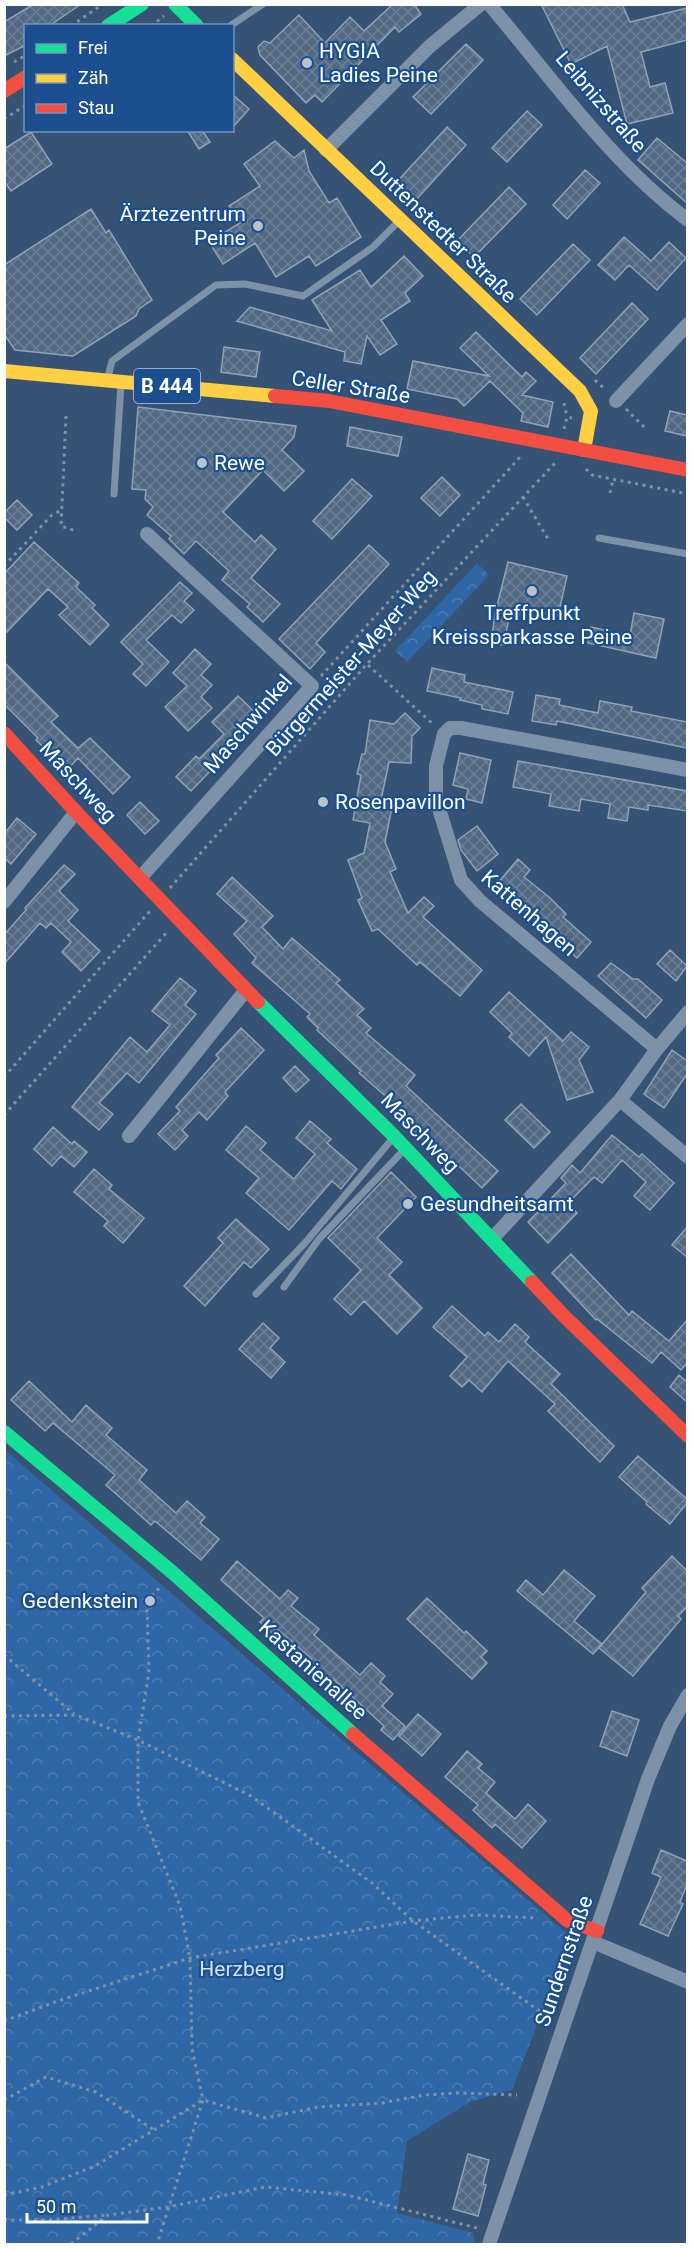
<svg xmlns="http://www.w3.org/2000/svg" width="692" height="2249" font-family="Roboto,sans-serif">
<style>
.park{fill:url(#park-crowns)}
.building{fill:url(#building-cross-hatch);stroke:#92a2b6;stroke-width:1.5}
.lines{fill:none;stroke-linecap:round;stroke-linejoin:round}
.path{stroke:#7d92a8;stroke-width:3;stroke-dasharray:3 4.5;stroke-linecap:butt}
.lane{stroke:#7d92a8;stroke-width:7}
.street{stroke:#7d92a8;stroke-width:14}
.fast{stroke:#16e098;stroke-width:14}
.slow{stroke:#ffcf43;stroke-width:14}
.jam{stroke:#f24e42;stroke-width:14}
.poi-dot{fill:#b9c2ce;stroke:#1b4f8f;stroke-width:2}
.labels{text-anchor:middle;stroke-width:4.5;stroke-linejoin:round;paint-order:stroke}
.shield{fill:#1b4f8f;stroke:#bbcadd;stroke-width:1.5}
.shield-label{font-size:20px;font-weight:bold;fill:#fff}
.poi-label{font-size:21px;fill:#fff;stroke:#1b4f8f;text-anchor:start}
.street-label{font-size:21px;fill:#fff;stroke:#1b4f8f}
.park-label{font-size:21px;fill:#cfe3fa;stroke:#1b4f8f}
</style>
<defs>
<pattern id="park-crowns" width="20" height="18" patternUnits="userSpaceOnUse" patternTransform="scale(1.5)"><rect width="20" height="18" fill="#2f66a5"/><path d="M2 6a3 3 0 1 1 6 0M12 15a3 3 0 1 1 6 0" fill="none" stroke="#4e7db2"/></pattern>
<pattern id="building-cross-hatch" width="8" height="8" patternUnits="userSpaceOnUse" patternTransform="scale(1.5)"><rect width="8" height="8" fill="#526984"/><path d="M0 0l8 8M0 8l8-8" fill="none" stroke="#6c8096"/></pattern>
</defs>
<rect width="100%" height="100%" fill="#365274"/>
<path class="park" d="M477 563 489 575 407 662 395 651Z
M5 1450 571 1937 512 2090 470 2102 407 2141 397 2213 473 2233 475 2244H5Z"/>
<path class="building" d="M34 4H81L49 26H26V45L4 56V22Z
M393 4H414L421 14 399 32 395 27 322 102 315 95 306 103 260 55 258 47 264 41 270 43 299 15 325 43 350 17 364 31Z
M541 4H622L630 22 687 8V40L641 52 650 87 665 83 673 113 627 124 607 46 571 64Z
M466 44 483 60 431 114 413 97Z
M232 94 249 109 232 128Z
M527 111 542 125 507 162 492 148Z
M447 127 466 145 414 202 395 184Z
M187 130H202L210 142 199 149Z
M31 132 52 164 11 191 4 181V149Z
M657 138 687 163V203L638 160Z
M275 141 294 158 304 150 309 171 329 203 337 198 361 237 316 266 309 256 276 277 255 243 223 264 209 242 240 223 229 206 260 186 244 164Z
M585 170 600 183 567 219 553 205Z
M509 187 526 204 474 257 457 241Z
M91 209 106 233 109 230 152 300 139 309 136 316 73 356 15 350 4 334V265Z
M624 237 651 261 669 242 686 258 657 290 629 265 615 280 598 265Z
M573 244 590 260 537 315 520 299Z
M404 256 423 276 405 293 410 301 381 320 397 344 380 355 367 336 361 364 344 361 345 352 237 321 250 307 332 331 312 300 360 270 371 287Z
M632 303 648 319 596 374 580 358Z
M476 332 522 377 526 372 536 381 522 395 553 402 548 427 521 421 523 413 490 381 464 406 457 399 407 389 413 361 489 376 460 348Z
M224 347 260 352 256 377 221 372Z
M138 407 296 426 294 437 282 450 304 471 284 491 263 470 223 512 255 542 261 535 276 549 251 578 280 604 263 622 247 607 250 604 222 580 229 571 196 541 184 554 169 539 171 536 147 515 153 507 145 499 146 490 132 489Z
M670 411 687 415V436L665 431Z
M350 427 402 437 398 456 347 446Z
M442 477 460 495 440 516 421 498Z
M352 479 372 496 332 539 313 521Z
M17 500 32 515 17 530 4 517V513Z
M34 542 79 583 76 587 95 605 92 608 109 625 90 645 59 615 68 607 48 589 4 635V574Z
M369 545 389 564 316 643 325 652 310 669 279 639Z
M508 562 567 576 558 616 521 607 518 620 509 617 504 645 491 643 495 614Z
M180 582 192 593 184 601 194 610 181 623 172 615 146 640 169 662 146 686 133 674 143 664 121 642Z
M634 613 664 619 656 658 588 643 591 627 630 636Z
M195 649 211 664 201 675 212 685 201 697 212 708 188 731 165 707 187 686 173 673Z
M4 662 58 716 51 722 78 748 90 738 130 777 113 794 78 758 67 770 36 740 38 738 4 704Z
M432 668 465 675 464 682 513 692 508 714 482 709V705L460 700 461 698 427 691Z
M536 695 560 699 559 705 598 713 600 701 632 707 631 711 687 722V748L557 721 556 725 532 721Z
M238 696 261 718 191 791 176 777 196 756 199 759 224 734 212 722Z
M405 713 420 728 412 736 411 763 389 762 381 800 393 802 385 842 396 869 390 872 408 913 424 897 434 906 423 917 482 970 460 996 420 962 417 965 378 929 372 931 358 900 362 898 348 860 364 853 370 823 353 820 361 775 357 774 362 754H365L370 720 394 724Z
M460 753 491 760 482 803 466 799 468 789 453 785Z
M518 761 687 791V811L648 805V810L629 807 627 821 608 818 610 804 581 799 579 811 549 806 551 794 513 787Z
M140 802 159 821 145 834 127 815Z
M17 818 36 834 11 864 4 858V834Z
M477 826 498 854 477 871 461 850 458 840Z
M518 859 530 870 524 877 549 897 566 914 563 917 591 942 577 958 520 905 516 910 492 890Z
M64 865 75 874 59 891 78 910 68 921 100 951 81 971 62 952 71 942 51 923 46 928 40 923 4 964V935L26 910 25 908Z
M232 877 273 916 262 927 283 949 292 938 340 980 336 983 364 1009 357 1015 371 1028 366 1033 415 1075 406 1086 498 1171 482 1188 443 1151 440 1155 400 1119 405 1113 359 1073 361 1071 317 1030 318 1028 307 1017 310 1014 252 963 256 958 234 934 247 921 217 894Z
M670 950 687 966 676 981 657 964Z
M611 963 633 979H638L662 1000 646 1018 598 976Z
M180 978 196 991 185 1005 196 1014 139 1083 127 1073 99 1103 113 1114 99 1130 72 1107 130 1037 147 1052 170 1025 152 1011Z
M509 992 563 1041 571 1032 589 1047 579 1060 593 1092 567 1100 546 1037 529 1056 509 1037 512 1033 490 1012Z
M241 1028 264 1050 225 1092 228 1096 207 1120 199 1112 182 1130 188 1136 175 1150 158 1134 180 1111 176 1107 219 1058 216 1055Z
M672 1050 687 1061V1074L664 1108 644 1094Z
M295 1066 309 1080 296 1092 283 1078Z
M521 1104 550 1132 534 1148 505 1120Z
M310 1121 331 1139 327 1143 357 1169 341 1189 332 1181 289 1230 246 1193 259 1178 226 1150 246 1126 266 1143 260 1150 294 1179 315 1154 296 1138Z
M53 1127 72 1144 74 1141 87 1152 74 1167 61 1156 52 1166 34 1149Z
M612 1135 639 1157 642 1154 674 1183 650 1210 634 1196 646 1182 622 1160 602 1183 594 1177 568 1203 577 1213 548 1243 528 1222 566 1183 561 1178 572 1165 580 1173Z
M94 1169 112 1185 109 1189 144 1218 123 1243 104 1226 108 1221 74 1192Z
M391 1172 416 1197 377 1238 402 1262 389 1275 422 1308 397 1334 364 1301 351 1315 334 1299 361 1270 328 1238Z
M236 1219 269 1249 251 1268 244 1262 205 1306 184 1286 223 1243 218 1238Z
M687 1227V1257L672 1245Z
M571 1254 629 1315 632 1311 669 1341 687 1320V1363L681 1370 661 1352 652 1363 597 1319 596 1320 552 1273Z
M452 1306 485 1336 488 1332 499 1342 515 1324 529 1337 525 1342 560 1374 551 1384 614 1446 600 1462 548 1411 555 1404 508 1361 482 1392 469 1380 462 1387 450 1376 467 1357 433 1327Z
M263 1323 279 1338 270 1348 285 1362 271 1378 239 1349Z
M679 1375 687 1382V1402L670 1387Z
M29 1381 72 1422 86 1405 112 1428 106 1435 147 1470 139 1480 176 1513 187 1501 205 1517 200 1523 219 1539 201 1560 155 1521 151 1525 106 1485 115 1475 53 1423 45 1431 11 1400Z
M638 1456 687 1499V1503L670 1524 646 1504 647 1502 619 1477Z
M672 1556 687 1571V1607L678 1616 681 1619 633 1676 599 1648 646 1592 642 1588Z
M237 1561 280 1599 288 1590 298 1598 291 1606 319 1629 314 1635 360 1675 371 1663 385 1676 380 1682 393 1694 382 1706 405 1726 393 1740 381 1730 384 1726 333 1679 331 1682 309 1662 312 1659 276 1628 272 1633 260 1622 264 1618 221 1580Z
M564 1570 595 1596 574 1621 602 1644 593 1654 517 1591 526 1580 543 1595Z
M427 1598 464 1633 466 1631 487 1651 481 1657 487 1663 472 1679 407 1619Z
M612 1711 639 1720 627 1756 600 1746Z
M418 1714 441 1734 422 1756 399 1736Z
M467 1751 482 1764 478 1768 495 1782 486 1793 515 1819 528 1804 546 1821 522 1848 495 1824 492 1828 473 1810 478 1805 445 1777Z
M661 1850 687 1861V1884L680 1902 683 1904 668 1936 640 1924 661 1877 652 1873Z
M468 2154 489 2160 483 2184 486 2185 478 2216 453 2209Z"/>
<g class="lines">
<path class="path" d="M71 26 103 4
M151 26 164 16
M14 62 26 55
M4 119 26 105
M595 380 606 390
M564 403 567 417
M626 409 646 429
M66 416 61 526 76 531
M564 429 567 417 572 418
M586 469 592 475 688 494
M610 493 613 480
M523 497 548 539
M4 566 52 515 60 511
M368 665 434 725
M321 676 521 456
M325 679 342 694
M170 888 367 664 556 462
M4 1077 150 911
M4 1115 168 931
M152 1596 161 1586
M147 1607 144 1600 149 1595 152 1596 155 1603 151 1607H147L149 1672 138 1740V1802L180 1906 190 1958 192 2049 203 2100 157 2244
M4 1655 74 1714
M4 1716 76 1715 138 1740 251 1796 372 1883 413 1921 545 2015
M4 2021 55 2002 190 1958 413 1921 475 1915 538 1918
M4 2100 46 2077 96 2092 154 2130
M4 2195 42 2187 95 2166 203 2100 266 2118 318 2107 382 2103 424 2095 456 2093 517 2095
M4 2220H49L107 2215
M71 2244 108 2215 168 2207 265 2187 347 2195 481 2229"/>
<path class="lane" d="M230 26 263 4
M108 377 112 361 216 285 245 284 303 296 373 247 398 222
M114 494 121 384
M599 538 688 554
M284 1287 319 1239 404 1150
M256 1294 305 1243 393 1138"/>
<path class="street" d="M489 4C551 77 611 163 688 220
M326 150 430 46 481 4
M616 401 688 324
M140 878 312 686 147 534
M4 902 76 812
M657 1049 480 901 461 880 436 799V766L444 734 450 728H461L688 770
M620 1100 688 1157
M129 1136 246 990
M492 1239 620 1100 657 1049 688 1012
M593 1942 688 1982
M489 2244 648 1779 670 1726 688 1695"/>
<path class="fast" d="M175 4 197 26
M108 26 142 4
M258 1002 394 1136 532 1282
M4 1432 172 1572 353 1734"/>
<path class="slow" d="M232 59 580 391 591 411 584 450
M4 371 275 396"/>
<path class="jam" d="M4 91 26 77
M275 396 329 401 688 470
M4 733 76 812 258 1002
M532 1282 564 1316 688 1436
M353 1734 568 1921 597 1931"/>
</g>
<g class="poi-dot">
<circle cx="307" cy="63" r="6"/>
<circle cx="258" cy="226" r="6"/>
<circle cx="202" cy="463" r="6"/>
<circle cx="532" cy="591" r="6"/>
<circle cx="323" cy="802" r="6"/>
<circle cx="408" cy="1204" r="6"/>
<circle cx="150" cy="1601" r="6"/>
</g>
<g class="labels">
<rect class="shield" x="134" y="369" width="66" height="34" rx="4.5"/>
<g class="shield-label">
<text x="167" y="393">B 444</text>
</g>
<g class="poi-label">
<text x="319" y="58">HYGIA<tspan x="319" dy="24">Ladies Peine</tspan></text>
<text x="246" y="221" text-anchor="end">Ärztezentrum<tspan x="246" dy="24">Peine</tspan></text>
<text x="214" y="470">Rewe</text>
<text x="532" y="620" text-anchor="middle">Treffpunkt<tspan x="532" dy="24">Kreissparkasse Peine</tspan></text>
<text x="335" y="809">Rosenpavillon</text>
<text x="420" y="1211">Gesundheitsamt</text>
<text x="138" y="1608" text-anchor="end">Gedenkstein</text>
</g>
<g class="street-label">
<text transform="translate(601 102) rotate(49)" y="7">Leibnizstraße</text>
<text transform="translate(443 232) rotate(44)" y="7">Duttenstedter Straße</text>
<text transform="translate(351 387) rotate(9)" y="7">Celler Straße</text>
<text transform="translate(351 663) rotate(-48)" y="7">Bürgermeister-Meyer-Weg</text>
<text transform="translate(248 724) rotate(-49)" y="7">Maschwinkel</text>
<text transform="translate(78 782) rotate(47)" y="7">Maschweg</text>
<text transform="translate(529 913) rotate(41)" y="7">Kattenhagen</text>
<text transform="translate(420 1133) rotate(46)" y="7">Maschweg</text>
<text transform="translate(313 1670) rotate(42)" y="7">Kastanienallee</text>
<text transform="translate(564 1961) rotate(-71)" y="7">Sundernstraße</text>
</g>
<g class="park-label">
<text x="242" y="1976">Herzberg</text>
</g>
</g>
<rect width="692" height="2249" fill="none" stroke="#ffffff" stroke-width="12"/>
<rect x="24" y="24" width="210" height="108" fill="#1b4f8f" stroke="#7695bc" stroke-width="1.5"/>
<rect x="36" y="44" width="30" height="9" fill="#16e098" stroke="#7695bc" stroke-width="1.5"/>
<text x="78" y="54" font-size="18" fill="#ffffff">Frei</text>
<rect x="36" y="74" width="30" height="9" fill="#ffcf43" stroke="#7695bc" stroke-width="1.5"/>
<text x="78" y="84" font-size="18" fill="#ffffff">Zäh</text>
<rect x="36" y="104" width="30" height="9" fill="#f24e42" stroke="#7695bc" stroke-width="1.5"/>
<text x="78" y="114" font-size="18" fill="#ffffff">Stau</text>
<path d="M27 2213v9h120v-9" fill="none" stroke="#ffffff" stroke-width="3"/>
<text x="36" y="2213" font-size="18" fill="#ffffff" stroke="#1b4f8f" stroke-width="4.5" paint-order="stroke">50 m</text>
</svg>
